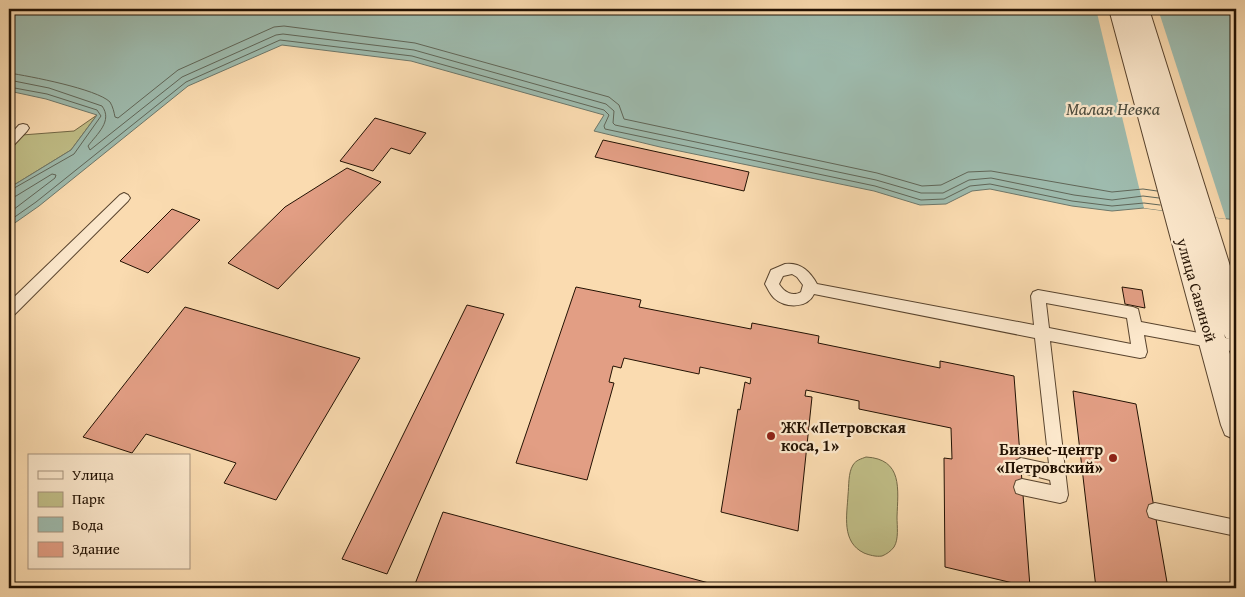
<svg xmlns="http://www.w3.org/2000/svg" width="1245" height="597" font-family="'Gentium Book Plus',serif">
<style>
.green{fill:#c1bf88;stroke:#726846}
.water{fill:#9ebbae;stroke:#6d776a}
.pier{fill:#fadbb0}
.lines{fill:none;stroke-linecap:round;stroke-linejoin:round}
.shore{stroke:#606658;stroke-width:1}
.building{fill:#e29e84;stroke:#231203}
.service-casing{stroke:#59442e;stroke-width:2}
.tertiary-casing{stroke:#59442e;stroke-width:2}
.service{fill:#fce8cc;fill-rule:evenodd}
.tertiary{fill:#fce8cc;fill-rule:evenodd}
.poi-dot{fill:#8f2418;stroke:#fce8cc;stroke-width:2}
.labels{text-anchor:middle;stroke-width:4.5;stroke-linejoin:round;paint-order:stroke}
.street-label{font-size:16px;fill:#231203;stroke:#fce8cc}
.poi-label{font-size:16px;font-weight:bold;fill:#231203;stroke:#fce8cc;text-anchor:start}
.water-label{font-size:18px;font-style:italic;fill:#4e4d3f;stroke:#fce8cc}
</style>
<rect width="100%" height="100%" fill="#fadbb0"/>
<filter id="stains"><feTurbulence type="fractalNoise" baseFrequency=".004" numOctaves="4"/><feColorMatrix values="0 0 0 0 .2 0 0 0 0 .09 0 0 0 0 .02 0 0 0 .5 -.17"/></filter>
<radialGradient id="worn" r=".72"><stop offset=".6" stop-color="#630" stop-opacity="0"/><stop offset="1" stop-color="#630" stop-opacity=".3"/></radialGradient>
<path class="green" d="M97 115 71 150 9 188V136L74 131Z
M866 457C903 459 898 489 897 517 897 526 899 539 894 547 891 551 887 554 882 556 876 557 869 555 864 553 841 542 847 515 848 495 849 486 848 473 853 465 856 460 861 459 866 457Z"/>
<path class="water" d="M9 9H1236V220L1144 208 1112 211 1072 206 990 189 972 191 946 204 920 205 874 191 660 147 594 131 604 115 411 61 282 45 188 86 39 206 9 227V188L71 150 97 115 46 99 9 91Z"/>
<path class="pier" d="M1096 9H1158L1226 219 1144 208Z"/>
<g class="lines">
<path class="shore" d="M9 73C29 76 97 89 110 102 113 107 114 112 115 117L118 118 178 70 274 27 284 26 415 43 609 97 619 105 624 119 877 173 922 186 941 185 968 172 991 171 1112 192 1143 189 1157 191
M9 80 49 88 102 106C113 121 97 134 88 146L90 150 182 77 276 35 283 34 414 50 606 104 614 111 613 123 615 125 876 180 921 193H943L969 180 991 178 1074 195 1112 200 1143 196 1159 198
M9 87 47 94 97 110 101 116 74 154 9 191
M9 198 16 196 52 174 56 175 55 178 9 213
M9 221 36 202 186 82 280 40 412 56 604 110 609 115 604 126 605 129 875 186 921 200 944 199 970 186 990 184 1072 201 1112 206 1144 203 1160 205"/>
</g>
<path class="building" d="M375 118 426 133 410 154 391 148 373 171 340 161Z
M603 140 749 172 744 191 595 157Z
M347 168 381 182 278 289 228 263 285 207Z
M172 209 200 220 148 273 120 261Z
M576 287 641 300 639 307 751 329 752 323 819 336 818 343 940 368V361L1014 376 1030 587 945 567 944 458 952 459 951 428 859 409V401L806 390 805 396 812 397 798 531 721 512 738 409 740 410 745 382 750 384 751 378 700 367 699 374 624 358 621 368 613 366 609 382 614 383 587 480 516 463Z
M1122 287 1142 290 1145 308 1125 304Z
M467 305 504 314 387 574 342 559Z
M185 307 360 358 276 500 224 483 236 463 146 434 132 453 83 437Z
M1073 391 1136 404 1168 588H1096Z
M443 512 720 586 726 588H428L415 584Z"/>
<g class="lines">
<g class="service-casing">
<path id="service" d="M23 124 27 125 29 128 27 131 13 146 9 147V136L19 125Z
M124 193 128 195 130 198 128 201 14 315 9 317V302L120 195Z
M785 264C800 262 810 271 817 284L1034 325 1031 296 1033 292 1038 290 1133 307 1138 309 1141 322 1236 340V352L1144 335 1147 352 1145 357 1140 358 1050 341 1068 495 1066 501 1060 503 1022 495 1016 493 1014 487 1016 481 1022 479 1051 485 1050 480 1015 471 1013 466 1015 461 1021 458 1049 464 1035 338 814 294C807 309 785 308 774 298 770 294 768 289 765 284L771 270ZM792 274 797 277 803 285 801 292C792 297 784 292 779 284L783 276ZM1046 303 1127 318 1131 344 1049 328Z
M1155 503 1236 520V536L1155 519 1149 517 1147 511 1149 505Z"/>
</g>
<g class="tertiary-casing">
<path id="tertiary" d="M1109 9H1129L1197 245 1129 9H1149L1236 285V341L1226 338 1224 334 1236 374V440L1225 435 1221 425Z"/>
</g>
<use href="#service" class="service"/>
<use href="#tertiary" class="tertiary"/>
</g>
<g class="poi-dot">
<circle cx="771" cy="436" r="5"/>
<circle cx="1113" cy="458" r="5"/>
</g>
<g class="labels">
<g class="street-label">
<text transform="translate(1197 290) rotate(74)" y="6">улица Савиной</text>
</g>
<g class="poi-label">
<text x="781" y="433">ЖК «Петровская<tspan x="781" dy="18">коса, 1»</tspan></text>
<text x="1103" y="455" text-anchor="end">Бизнес-центр<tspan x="1103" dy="18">«Петровский»</tspan></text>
</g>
<g class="water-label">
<text x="1113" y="115">Малая Невка</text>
</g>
</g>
<rect width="1245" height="597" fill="none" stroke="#fadbb0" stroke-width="30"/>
<rect x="10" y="10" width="1225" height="577" fill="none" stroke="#231203" stroke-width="2.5"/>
<rect x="15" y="15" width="1215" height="567" fill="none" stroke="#231203"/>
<rect x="28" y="454" width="162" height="115" fill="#fce8cc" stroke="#a5927c"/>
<rect x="38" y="471" width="25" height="8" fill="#fce8cc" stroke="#a5927c"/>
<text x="72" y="480" font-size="15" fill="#231203">Улица</text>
<rect x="38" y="492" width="25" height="15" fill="#c1bf88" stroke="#a5927c"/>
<text x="72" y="504" font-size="15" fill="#231203">Парк</text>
<rect x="38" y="517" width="25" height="15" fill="#9ebbae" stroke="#a5927c"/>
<text x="72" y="530" font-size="15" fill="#231203">Вода</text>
<rect x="38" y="542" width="25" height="15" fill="#e29e84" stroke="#a5927c"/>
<text x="72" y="554" font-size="15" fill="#231203">Здание</text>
<rect width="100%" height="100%" filter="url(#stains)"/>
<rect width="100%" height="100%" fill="url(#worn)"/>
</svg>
